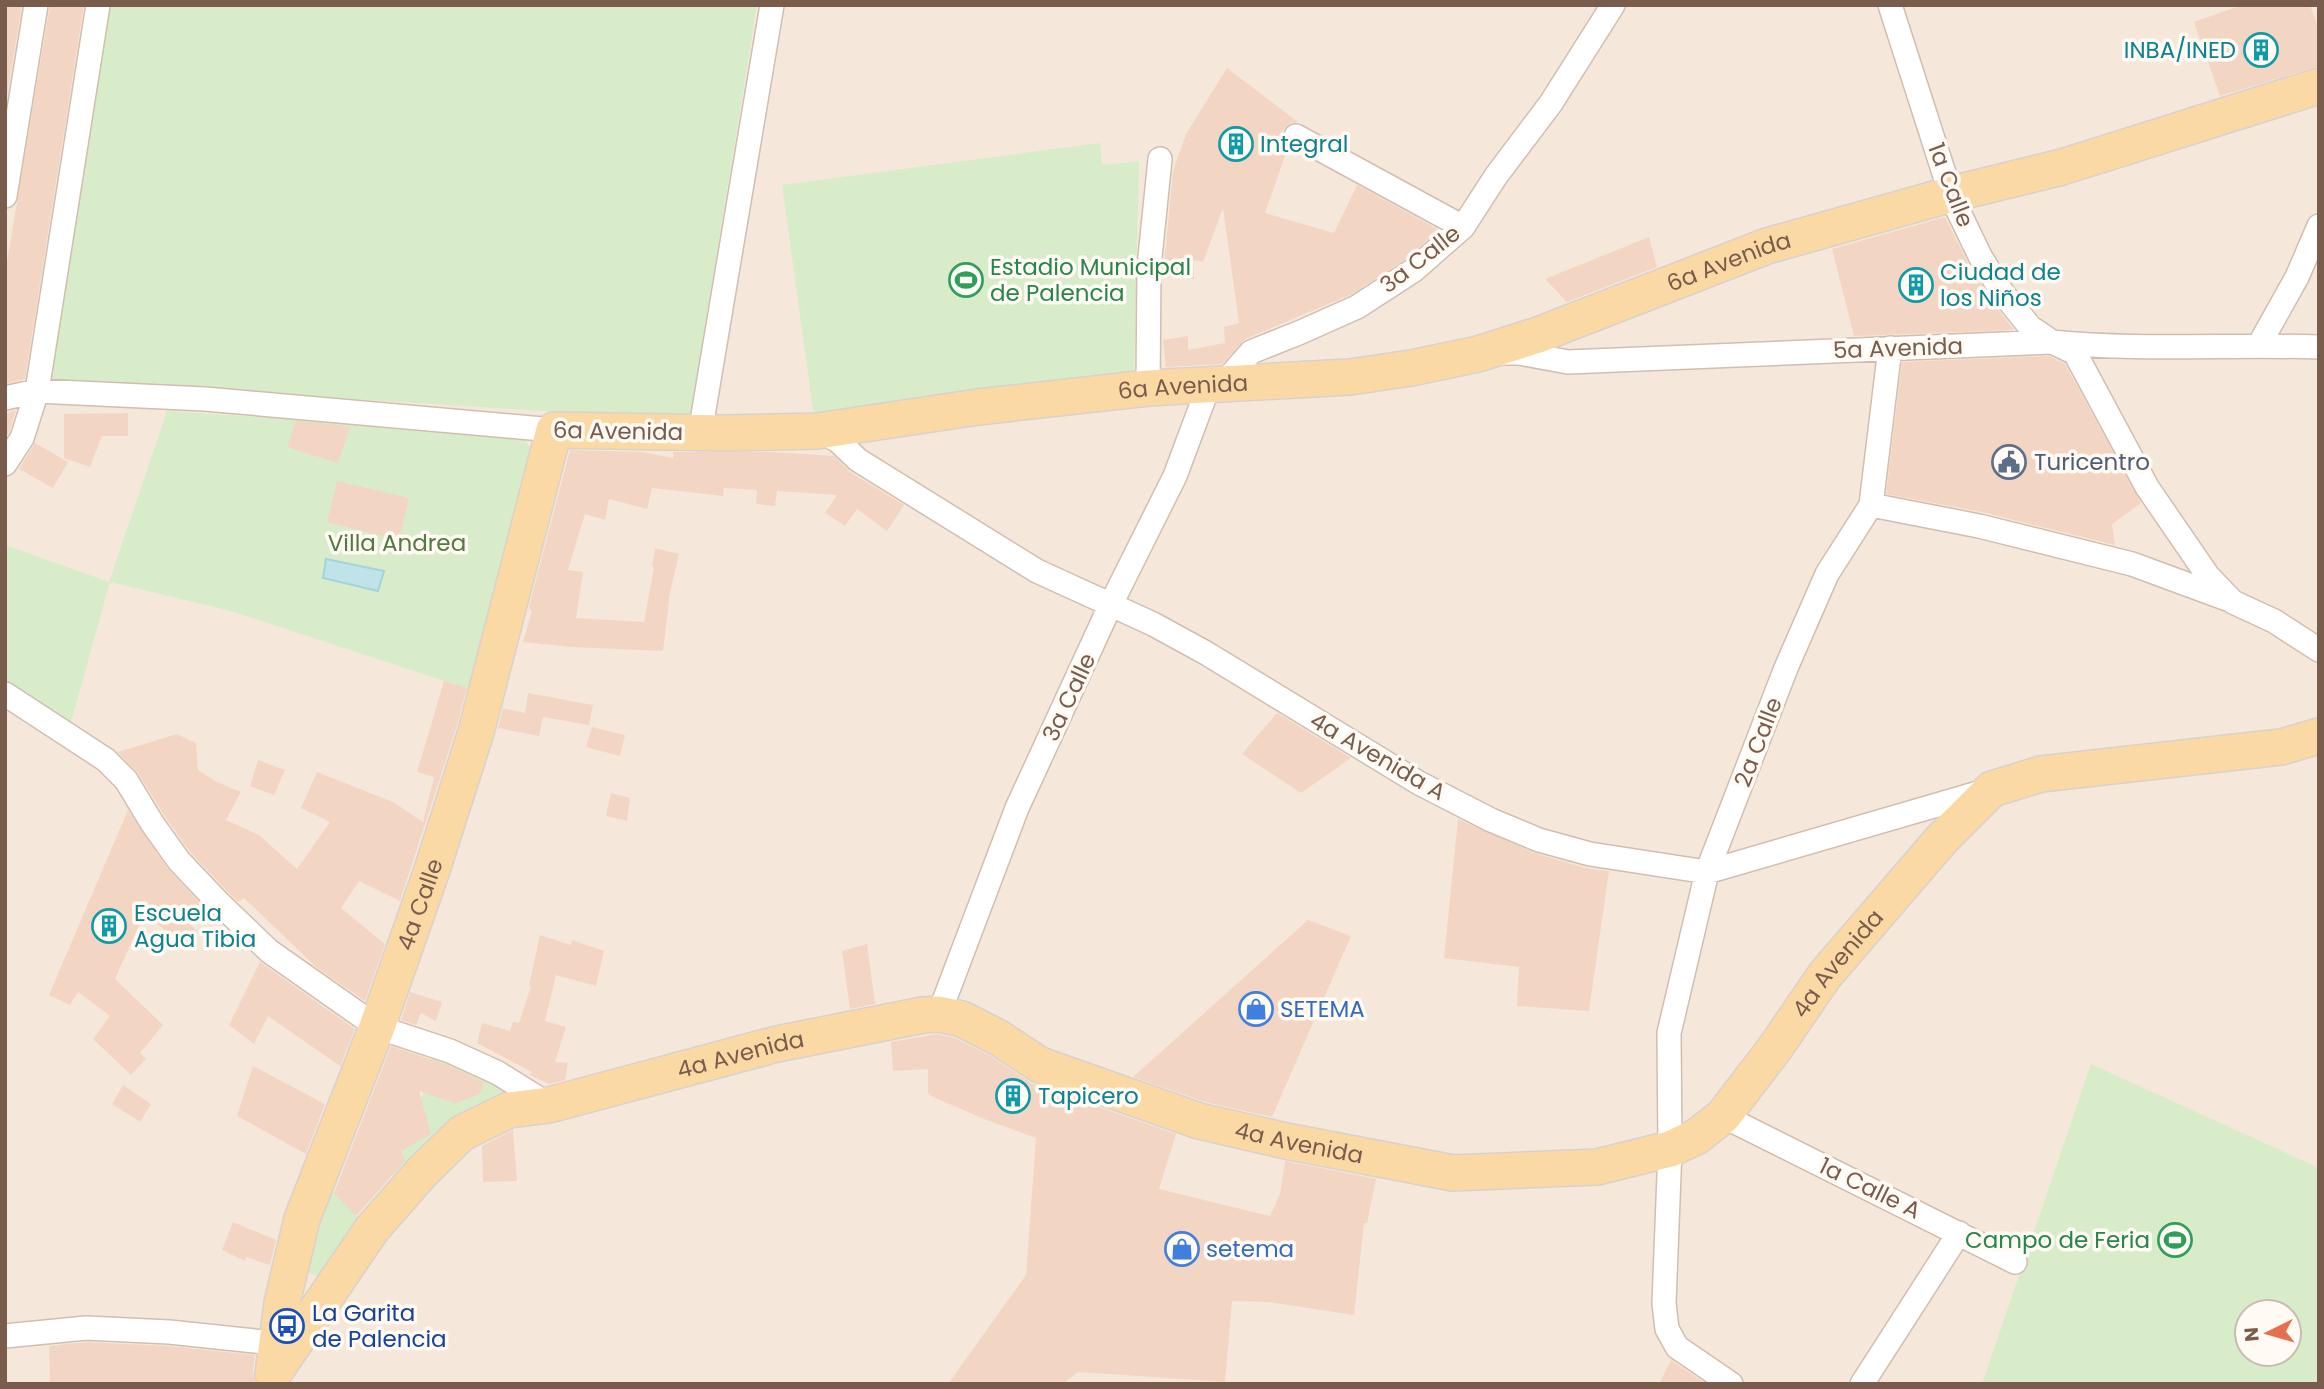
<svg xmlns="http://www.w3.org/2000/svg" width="2324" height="1389" font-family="Poppins,sans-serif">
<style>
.residential{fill:#f5e8da;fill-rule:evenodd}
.green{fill:#d8ecc9;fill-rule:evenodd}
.water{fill:#bfe3e8;stroke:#a5d3da;stroke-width:2}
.building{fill:#f3d5c3}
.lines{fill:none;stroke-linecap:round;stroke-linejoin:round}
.minor-casing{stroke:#d1beb0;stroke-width:26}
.primary-casing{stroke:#dad1cd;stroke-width:38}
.minor{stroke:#fff;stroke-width:23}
.primary{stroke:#fbd9a5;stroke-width:35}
.labels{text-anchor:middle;stroke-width:7;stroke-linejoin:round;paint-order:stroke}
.culture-label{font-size:23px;fill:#0d838f;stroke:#fffaf3;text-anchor:start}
.street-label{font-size:23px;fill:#7a5c4d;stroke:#fffaf3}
.leisure-label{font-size:23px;fill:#27864d;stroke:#fffaf3;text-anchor:start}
.service-label{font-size:23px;fill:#4e5e75;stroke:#fffaf3;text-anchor:start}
.park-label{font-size:23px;fill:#537a41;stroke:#fffaf3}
.shop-label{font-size:23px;fill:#366cbe;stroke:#fffaf3;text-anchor:start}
.transit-label{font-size:23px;fill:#164399;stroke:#fffaf3;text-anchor:start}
</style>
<rect width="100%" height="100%" fill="#fdf6ec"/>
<path class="residential" d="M5 5H2319V1384H5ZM2247 1312H2289V1354H2247Z"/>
<path class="green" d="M101 5H757L690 420 42 380Z
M1100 143 1102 165 1139 161 1134 375 814 417 782 185Z
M167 411 522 434 538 463 478 692 231 611 110 582 69 729 5 690V545L109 582Z
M433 1052 487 1073 514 1095 397 1182 372 1139 415 1125Z
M2091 1064 2319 1168V1384H1982ZM2247 1312H2289V1354H2247Z
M326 1184 365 1225 327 1280 299 1269Z"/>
<path class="water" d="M326 559 384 571 378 591 323 578Z"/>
<path class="building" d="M5 5H22L5 107Z
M50 5H84L25 379 5 384V274Z
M2242 5H2310L2319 30V66L2220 96 2194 22Z
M1227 68 1298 122 1289 124 1283 130 1282 137 1288 147 1265 213 1334 233 1357 185 1439 230 1406 259 1350 295 1245 339 1222 364 1166 367 1163 340 1188 336V350L1225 343 1224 327 1239 323 1223 208 1203 262 1193 260 1194 279 1163 277 1173 171 1186 134Z
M1945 217 1968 263 1990 299 2014 330 1854 336 1832 249Z
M1649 237 1657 267 1567 302 1545 279Z
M2049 356 2065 364 2141 503 2112 524 2115 545 1982 512 1886 494 1902 362Z
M16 410 9 432 5 438V414Z
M128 413V436H102L90 467 64 458V414Z
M296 421 350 426 338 463 287 447Z
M35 443 68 462 53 488 19 469Z
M570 450 642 452 673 458V452H771L834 456 850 472 904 505 887 531 857 509 845 526 825 513 837 495 777 491 775 506 756 504 757 490 724 488 723 496 652 488 647 509 609 499 605 520 585 514 568 570 583 572 576 618 644 622 654 567H652L655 548 679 554 670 592 663 651 572 647 523 642 532 611 529 608 532 595Z
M337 481 409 498 399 540 327 522Z
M444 681 467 688 457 726 400 901 359 881 341 908 385 944 365 1001 316 967 244 898 238 902 227 891 190 852 164 815 138 773 118 752 177 734 196 743 198 770 217 782 241 792 226 820 259 835 297 869 330 822 301 808 317 772 393 802 423 822 434 777 417 772Z
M528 693 593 705 589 725 543 717 539 736 498 728 503 708 525 713Z
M1277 713 1351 758 1301 793 1242 754Z
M592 727 625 735 620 756 586 747Z
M258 760 285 770 274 795 250 786Z
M611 793 630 798 627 821 606 816Z
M128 810 168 869 201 904 188 923 197 931 185 949 145 912 115 979 163 1025 140 1053 146 1059 131 1075 93 1039 110 1016 78 992 70 1005 49 995Z
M1458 819 1534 853 1586 868 1609 871 1589 1011 1517 1006 1519 967 1444 958Z
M1308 920 1351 936 1272 1117 1205 1102 1133 1077Z
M540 935 571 945 572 940 604 951 596 986 556 975 545 1021 566 1027 555 1062 568 1063 565 1080 549 1084 530 1075 532 1072 477 1043 482 1023 510 1031 513 1022 519 1023 531 986 529 985Z
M867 944 875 1004 850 1009 842 951Z
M260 962 355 1029 340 1066 268 1016 254 1044 229 1025Z
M410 992 442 1002 436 1021 421 1013 416 1025 401 1020Z
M937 1034 955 1038 989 1055 1033 1084 1176 1134 1159 1189 1270 1216 1280 1194 1285 1161 1376 1179 1367 1223H1364L1354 1315 1268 1302 1232 1301 1225 1382 1078 1372 1062 1384H948L1026 1275 1036 1138 984 1119 931 1096 928 1093V1069L893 1071 891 1042Z
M391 1046 445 1064 484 1082 480 1094 455 1103 419 1091 431 1134 401 1151 405 1161 356 1216 334 1193Z
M253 1066 325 1104 306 1154 237 1116Z
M123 1085 151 1104 140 1122 112 1104Z
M513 1130 517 1181 483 1182 482 1146Z
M233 1222 276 1240 270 1265 246 1257 245 1261 222 1250Z
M86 1342 168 1346 255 1355 253 1372 256 1384H50L49 1346Z
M1671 1360 1706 1384H1659Z"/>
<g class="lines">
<g class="minor-casing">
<path id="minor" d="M1890 5 1952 198 1980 256 2002 292 2030 327 2052 342 2075 353 2147 487 2208 576 2233 602 2274 621 2319 650
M1296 136 1463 227
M5 196 36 5
M2259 345 2297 277 2319 226
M1501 353H1519L1568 362 2052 342C2141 351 2230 344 2319 347
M1223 384 1251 352 1301 332 1357 307 1414 270 1463 227 1496 176 1551 103 1613 5
M1148 388 1149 267 1160 159
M5 398 37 391 205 399 554 430
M818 431 837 440 858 460 1037 571 1153 624 1206 653 1419 783 1491 820 1539 840 1590 854 1707 872 1985 791
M700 433 772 5
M5 464 22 438 37 391 98 5
M1871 505 1979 526 2132 564 2227 599
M5 694 106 760 126 780 152 823 179 861 217 901 269 951 377 1027 450 1051 498 1073 549 1105
M939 1014 1017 808 1111 604 1175 476 1209 385
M1723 1116 2015 1262
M5 1336 86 1328 169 1332 264 1342 275 1345
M1731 1384 1677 1347 1667 1329 1664 1303 1670 1149 1669 1033 1707 872 1786 668 1827 574 1871 505 1890 348
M1862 1384 1959 1233"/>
</g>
<g class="primary-casing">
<g id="primary">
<path id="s1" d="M276 1370 372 1229 422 1172 462 1133 509 1110 549 1105 777 1044 923 1015 939 1014 962 1019 999 1038 1040 1065 1199 1121 1286 1141 1453 1173 1597 1167 1670 1149 1696 1137 1723 1116 1775 1048 1825 975 1941 840 1992 789 2041 774 2281 747 2319 736"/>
<path id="s2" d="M273 1374 282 1303 302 1219 377 1027 432 870 476 732 554 430 726 433 818 431 978 407 1148 388 1350 377 1411 368 1478 354 1538 335 1767 246 1952 194 2062 167 2319 86"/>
</g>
</g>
<use href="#minor" class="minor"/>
<use href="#primary" class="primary"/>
</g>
<defs>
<g id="building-ring" transform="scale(1.75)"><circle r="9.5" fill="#fffaf3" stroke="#0f9aa8" stroke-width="1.5"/><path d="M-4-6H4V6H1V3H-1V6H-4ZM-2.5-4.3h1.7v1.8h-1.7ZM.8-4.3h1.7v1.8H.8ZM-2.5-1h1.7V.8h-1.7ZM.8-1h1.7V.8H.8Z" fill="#0f9aa8"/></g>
<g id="stadium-ring" transform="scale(1.75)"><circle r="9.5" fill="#fffaf3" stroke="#2e9e5b" stroke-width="1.5"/><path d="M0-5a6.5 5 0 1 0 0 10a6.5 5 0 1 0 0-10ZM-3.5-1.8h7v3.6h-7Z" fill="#2e9e5b"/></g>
<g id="civic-ring" transform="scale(1.75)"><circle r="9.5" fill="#fffaf3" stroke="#5c6f8a" stroke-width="1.5"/><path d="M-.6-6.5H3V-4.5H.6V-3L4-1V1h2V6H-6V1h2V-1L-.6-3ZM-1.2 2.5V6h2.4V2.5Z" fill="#5c6f8a"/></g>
<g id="shop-ring" transform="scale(1.75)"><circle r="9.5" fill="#fffaf3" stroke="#3f7fe0" stroke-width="1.5"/><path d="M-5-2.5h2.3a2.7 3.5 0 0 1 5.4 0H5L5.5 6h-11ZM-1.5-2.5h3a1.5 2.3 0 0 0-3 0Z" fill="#3f7fe0"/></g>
<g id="bus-ring" transform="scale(1.75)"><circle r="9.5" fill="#fffaf3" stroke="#1a4fb4" stroke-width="1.5"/><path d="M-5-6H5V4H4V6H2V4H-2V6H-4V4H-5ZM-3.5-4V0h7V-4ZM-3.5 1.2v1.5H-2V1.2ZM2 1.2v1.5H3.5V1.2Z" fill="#1a4fb4"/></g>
</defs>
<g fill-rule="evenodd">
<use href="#building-ring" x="2261" y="50"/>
<use href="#building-ring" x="1236" y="144"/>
<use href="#stadium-ring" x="966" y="280"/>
<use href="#building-ring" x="1916" y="285"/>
<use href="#civic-ring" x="2009" y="462"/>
<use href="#building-ring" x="109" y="926"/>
<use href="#shop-ring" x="1256" y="1009"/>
<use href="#building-ring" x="1013" y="1096"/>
<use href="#stadium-ring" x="2175" y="1240"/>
<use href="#shop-ring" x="1182" y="1249"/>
<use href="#bus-ring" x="287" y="1326"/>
</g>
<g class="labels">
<g class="culture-label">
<text x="2236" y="58" text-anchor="end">INBA/INED</text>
<text x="1260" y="152">Integral</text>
<text x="1940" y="280">Ciudad de<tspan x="1940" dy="26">los Niños</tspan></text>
<text x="134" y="921">Escuela<tspan x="134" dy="26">Agua Tibia</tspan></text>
<text x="1038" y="1104">Tapicero</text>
</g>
<g class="street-label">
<text transform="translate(1951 185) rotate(69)" y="8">1a Calle</text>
<text transform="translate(1420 259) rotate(-38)" y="8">3a Calle</text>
<text dy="8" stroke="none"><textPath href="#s2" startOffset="2184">6a Avenida</textPath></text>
<text transform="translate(1898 348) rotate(-2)" y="8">5a Avenida</text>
<text dy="8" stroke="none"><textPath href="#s2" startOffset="1619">6a Avenida</textPath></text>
<text transform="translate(618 431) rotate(1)" y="8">6a Avenida</text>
<text transform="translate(1069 697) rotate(-65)" y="8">3a Calle</text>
<text transform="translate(1758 742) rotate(-69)" y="8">2a Calle</text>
<text transform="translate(1378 756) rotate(30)" y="8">4a Avenida A</text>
<text dy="8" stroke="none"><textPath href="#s2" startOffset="494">4a Calle</textPath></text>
<text dy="8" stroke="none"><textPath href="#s1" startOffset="1811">4a Avenida</textPath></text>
<text dy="8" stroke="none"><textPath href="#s1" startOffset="593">4a Avenida</textPath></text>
<text dy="8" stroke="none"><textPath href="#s1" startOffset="1181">4a Avenida</textPath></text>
<text transform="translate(1870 1188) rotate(26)" y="8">1a Calle A</text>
</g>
<g class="leisure-label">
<text x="990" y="275">Estadio Municipal<tspan x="990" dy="26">de Palencia</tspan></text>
<text x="2150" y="1248" text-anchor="end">Campo de Feria</text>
</g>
<g class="service-label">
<text x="2034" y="470">Turicentro</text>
</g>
<g class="park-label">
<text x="397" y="551">Villa Andrea</text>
</g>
<g class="shop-label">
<text x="1280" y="1017">SETEMA</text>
<text x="1206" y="1257">setema</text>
</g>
<g class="transit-label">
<text x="312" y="1321">La Garita<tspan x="312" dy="26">de Palencia</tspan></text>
</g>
</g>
<rect width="2324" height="1389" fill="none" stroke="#7a5c4d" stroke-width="14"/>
<g transform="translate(2268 1333) rotate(265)"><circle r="33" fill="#fffaf3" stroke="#cabbb1" stroke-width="2"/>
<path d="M0-5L12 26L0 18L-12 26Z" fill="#e76f51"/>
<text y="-10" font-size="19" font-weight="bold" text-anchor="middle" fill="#7a5c4d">N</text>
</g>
</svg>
